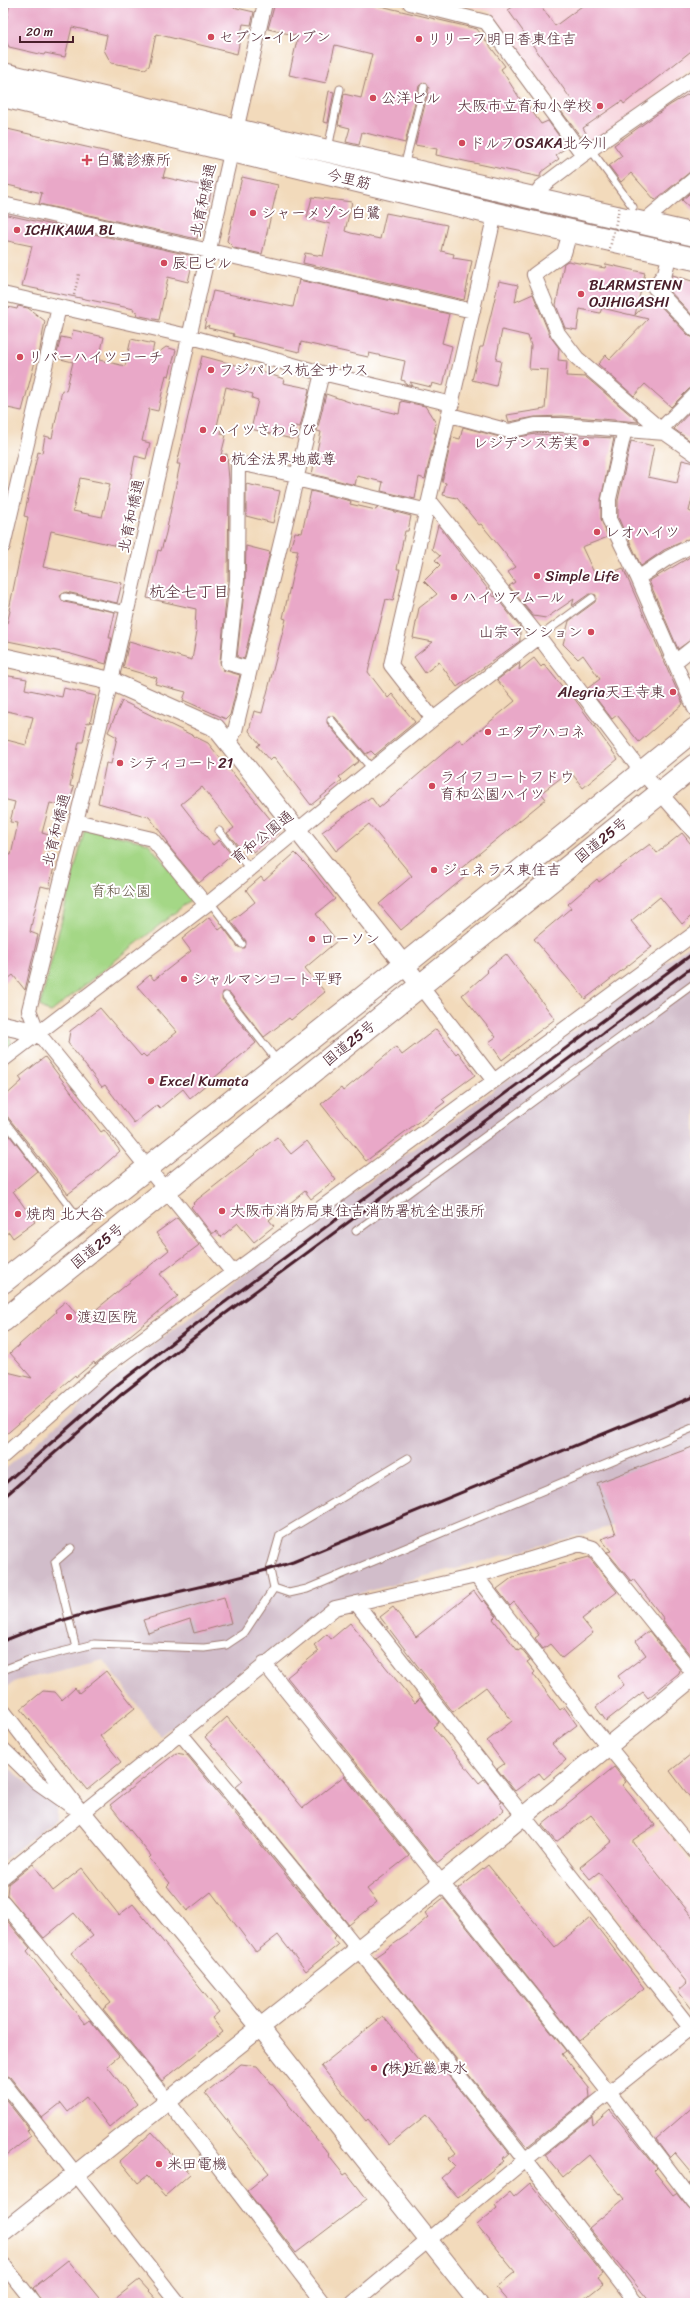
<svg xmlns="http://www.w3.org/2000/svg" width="698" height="2306" font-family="Sriracha,'Klee One',sans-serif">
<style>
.built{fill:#f6cfd8}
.industrial{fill:#d1bdca}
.green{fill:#a4d786;stroke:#777b58}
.building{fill:#e9a8c8;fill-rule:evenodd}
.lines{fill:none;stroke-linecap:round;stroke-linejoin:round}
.service-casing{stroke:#9e7c73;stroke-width:9}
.minor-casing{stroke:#9e7c73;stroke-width:16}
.tertiary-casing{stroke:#9e7c73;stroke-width:20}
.primary-casing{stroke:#9e7c73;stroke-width:24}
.trunk-casing{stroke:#9e7c73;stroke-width:24}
.path{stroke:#9e7c73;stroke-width:2.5;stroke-dasharray:1 3;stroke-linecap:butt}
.service{stroke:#fff;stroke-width:7}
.minor{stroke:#fff;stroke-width:14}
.tertiary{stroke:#fff;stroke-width:18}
.primary{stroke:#fff;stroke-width:22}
.trunk{stroke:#fff;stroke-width:22}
.rail{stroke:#4a1f2b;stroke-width:3}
.path-bridge{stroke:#9e7c73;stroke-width:2.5;stroke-dasharray:1 3;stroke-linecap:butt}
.poi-dot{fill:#d1495b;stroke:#fff;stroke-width:1.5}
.labels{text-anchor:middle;stroke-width:4;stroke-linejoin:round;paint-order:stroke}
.poi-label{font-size:15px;fill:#4a1f2b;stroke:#fff;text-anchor:start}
.street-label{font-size:15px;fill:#4a1f2b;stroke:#fff}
.park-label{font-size:15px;fill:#655646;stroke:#fff}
.neighbourhood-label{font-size:16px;fill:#4a1f2b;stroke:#fff}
</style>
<rect width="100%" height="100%" fill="#fff"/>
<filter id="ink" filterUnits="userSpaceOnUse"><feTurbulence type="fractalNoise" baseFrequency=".025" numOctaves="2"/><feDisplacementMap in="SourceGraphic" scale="8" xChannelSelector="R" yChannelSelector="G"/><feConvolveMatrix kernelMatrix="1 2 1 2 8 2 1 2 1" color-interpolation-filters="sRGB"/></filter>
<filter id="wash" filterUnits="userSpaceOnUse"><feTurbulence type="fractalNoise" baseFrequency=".012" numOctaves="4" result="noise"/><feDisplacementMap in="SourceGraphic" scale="16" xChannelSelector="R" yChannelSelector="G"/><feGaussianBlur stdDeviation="0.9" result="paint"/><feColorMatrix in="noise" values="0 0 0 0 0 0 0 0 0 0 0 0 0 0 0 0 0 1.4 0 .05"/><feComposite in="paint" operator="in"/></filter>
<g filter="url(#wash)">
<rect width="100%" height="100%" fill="#f2dabb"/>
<path class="built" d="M456 3H695V66L588 147 491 12Z
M662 1826 695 1867V2014L693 2016 591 1884Z"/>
<path class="industrial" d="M695 941V1502L588 1533 335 1600 160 1736 104 1660 16 1681 3 1690V1471L113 1376 246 1273Z
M3 1763 57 1807 55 1819 3 1861Z"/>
<path class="green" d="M85 828 148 843 193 898 50 1013 40 1006Z
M3 1036 10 1038 12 1046 3 1053Z"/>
<g id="blocks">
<path class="building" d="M10 3H216L254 12 251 25 243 24 237 54 156 34 149 66 145 69 111 63 104 50 107 35 72 27 65 57 45 53 44 55 9 47 3 35Z
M275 3H368L477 29 505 66 501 69 522 102 524 100 541 124 548 121 567 147 556 155 559 159 541 172 540 177 436 155 437 149 415 145 429 88 425 82 419 86 405 143 362 132 359 145 346 142 350 128 338 125 344 94 361 98 372 54 335 45 326 83 289 75 298 36 268 29Z
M519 3H539L555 26 586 3H695V48L624 104 622 101 583 128 586 133 581 137 561 111 573 102 508 10Z
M695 90V170L690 172 655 200 631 173 621 182 609 166 622 156 614 145 670 105Z
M329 91 334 92 328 123 323 122Z
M3 128 121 155V153L167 163 163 177 212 188 201 235 198 234 197 239 39 204 42 193 3 184Z
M242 177 278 185 262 254 234 248 227 241Z
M695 189V212L682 200Z
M312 197 352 202 345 231 351 233 380 239 386 213 447 225 441 251 454 254 453 258 472 261 464 300 303 263 305 253 323 256 330 224 307 218Z
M3 214 194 256 188 282 168 277 159 320 136 315 137 312 133 311 134 309 22 286 32 246 3 240Z
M568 261 605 268 606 264 645 273 635 315 652 297 689 336 695 338V387L689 389 671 407 645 384 634 396 598 364 606 355 610 359 648 319 602 308 600 313 580 309 577 330 565 328 556 305 564 263Z
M673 275 695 282V318L665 286Z
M299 280 449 314 442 343 452 346 443 386 432 383 431 387 410 382 413 386 405 384V381L401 380 405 361 369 353 368 357 301 342 299 352 233 336 234 334 208 328 209 325 204 328 213 291 293 307Z
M499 281 518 285 515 302 533 294 550 336 559 348 558 360 567 361 566 376 586 377 639 422 562 416 535 417 509 422 507 415 545 409 548 370 529 369 531 346 528 336 502 330 496 360 501 361 496 386 472 380 480 347H483Z
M3 306 17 309 18 306 28 308 45 321 39 355 37 354 22 411 3 407Z
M73 330 104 337 99 360 125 366 131 339 154 344 151 358 166 347 176 350 169 376 166 375 158 411 149 409 142 441 150 443 146 459 135 456 128 493 134 495 122 547 51 531 43 567 122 583 117 603 66 592 60 596 64 602 115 612 109 638H112L106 664 71 654 3 640 10 611 9 610 28 517 24 516 38 452 42 453 45 436 52 438 62 390 66 391 73 362 56 358 61 337 71 339ZM80 478 110 484 102 517 73 511Z
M202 356 269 374 284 379 283 383 308 388 309 391 300 427 295 426 292 439 251 429 258 400 252 398 253 394 226 387 217 426 222 427 221 434 226 435 221 455 227 454 229 480 228 580 220 662 223 670 240 675 230 715 226 719 183 700 186 692 155 684 157 678 123 668 129 642 192 660 197 631H195L196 609 147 598 158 550 161 551 166 533 180 464H177Z
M326 394 355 404 399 414 401 401 425 406 436 423 434 433H436L425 479 419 477 415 499 381 491 383 482 357 476 355 485 312 474 321 432 317 431Z
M695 407V444L674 429Z
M463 427 507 439 536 434 614 438 601 499V519L608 537 582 547 597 579 623 568 683 704 639 742 617 715 612 719 588 688 600 679 583 655 578 659 563 644 569 621 595 602 596 595 589 594 572 606 574 599 546 618 533 616 509 586 515 582 508 572 516 567 481 524 479 525 457 498 443 495 446 483 442 482 452 437 460 439Z
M631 441 654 446 648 477 677 483 682 460 695 463V487L689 511 695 514V536L664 550 641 566 630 542 627 529 624 531 618 517V500Z
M246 484 280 491 273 523 246 516Z
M311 491 351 501 350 504 376 510 377 507 411 516 408 531H405L397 569H400L393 601 386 599 368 672 388 698 392 694 415 722 375 755 371 751 366 754 335 717 328 716 327 723 359 761 339 777 342 780 311 805 274 757 270 761 257 746 260 744 249 731 254 711 262 713 286 619 283 618 298 550 290 549 295 532 302 533Z
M438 525 494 597 495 596 520 627V641L457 687 439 662 425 673 414 657 433 642 413 638 419 608 437 594 424 581 440 565 435 560 440 556 432 549Z
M246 546 270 552 244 659 237 657 245 581Z
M695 554V637L678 649 649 581Z
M534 658 541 667 544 664 569 695 574 698 618 759 583 788 570 771 541 793 546 799 459 870 465 877 401 930 379 904 412 876 369 824 336 851 322 832 371 797 379 808 460 739 463 744 515 701 497 680 520 663 519 670Z
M3 675 27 679 25 689 62 697 64 688 96 696 90 723 87 722 83 742H79L70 786 74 787 68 807 50 803 42 833 52 836 45 865 54 867 49 888 41 886 34 913 30 932 38 935 25 990 13 975 3 983V853L11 855 18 823 10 822 15 802 3 799V739L26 745 33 717 3 710Z
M122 701 208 743 280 831 253 852 246 843 240 848 227 833 234 828 202 787 181 804 213 845 219 840 232 855 199 883 166 843 168 842 149 817 98 803 106 763 111 764 117 737 108 732Z
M682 833 695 849V913L682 924 660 897 631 921 652 947 585 999 534 939 571 908 568 904 597 879 599 882 650 844 657 853Z
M295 853 312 870 335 899 316 914 337 941 305 968 325 992 291 1020 289 1018 264 1037 230 993 223 992 222 999 256 1043 190 1098 183 1089 160 1108 157 1105 134 1123 105 1085 102 1087 68 1043 70 1031 100 1008 141 1056 143 1054 146 1057 177 1032 137 986 150 975 154 980 191 951 182 939 209 917 219 930 223 927 238 947 245 948 246 941 231 921 255 902 246 890 261 877 264 881Z
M506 954 555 1019 502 1060 489 1042 496 1037 462 995 488 972 486 970Z
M436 1029 456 1054 458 1052 475 1075 442 1099 445 1102 366 1161 321 1104 341 1088 343 1091 396 1047 402 1055Z
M45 1057 101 1132 104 1130 120 1151 93 1175 68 1194 7 1116 3 1114V1098L22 1081 19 1077Z
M3 1127 37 1171 13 1191 35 1222 13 1238 9 1232 3 1236Z
M277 1137 291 1154 307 1141 336 1180 311 1199 305 1191 269 1220 274 1226 254 1242 238 1223 221 1237 216 1231 212 1234 191 1207 194 1204 193 1203Z
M177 1218 199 1245 160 1274 178 1296 95 1364 94 1362 76 1377 75 1375 3 1437V1371L32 1378 10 1353 56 1312 55 1310 66 1301 82 1321 169 1250 156 1233Z
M695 1446V1659L694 1660 662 1620 664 1619 633 1579 631 1581 607 1552 611 1551 601 1539 616 1534 597 1483Z
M589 1557 617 1592 582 1619 593 1633 562 1658 550 1644 543 1649 535 1638 539 1635 514 1602 510 1606 497 1589 513 1577Z
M474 1591 482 1602 484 1600 496 1616 493 1619 518 1651 521 1649 530 1660 527 1662 535 1672 533 1674 560 1710 564 1707 577 1725 552 1744 566 1760 544 1779 539 1773 515 1791 497 1769 504 1764 487 1741 512 1721 486 1687 453 1712 380 1617 393 1607 416 1637Z
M224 1597 231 1623 194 1633 190 1619 148 1633 143 1620Z
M350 1623 415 1703 420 1698 439 1722 433 1727 479 1783 484 1779 502 1802 499 1804 504 1810 437 1863 287 1677 319 1651 314 1645 327 1634 331 1639Z
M649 1631 680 1670 679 1673 648 1698 643 1692 606 1721 596 1707 624 1685 618 1676 646 1655 636 1641Z
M106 1671 135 1708 100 1736 121 1762 87 1790 21 1709 43 1691 55 1692 62 1700 75 1688 79 1693Z
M227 1717 303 1808 344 1776 409 1856 367 1889 377 1902 349 1925 236 1787 243 1781 205 1737Z
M695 1751V1804L670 1771Z
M176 1753 187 1755 336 1936 333 1939 338 1945 306 1971 278 1935 256 1952 211 1892 187 1911 167 1886 170 1883 149 1858 151 1856 110 1805Z
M614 1767 626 1782 622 1785 655 1825 633 1840V1843L695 1920V2013L678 1991 687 1983 599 1872 590 1879 580 1867 612 1841 591 1815 556 1842 542 1825Z
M33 1864 53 1891 82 1868 119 1915 133 1904 219 2012 212 2018 223 2032 162 2081 103 2009 111 2003 71 1953 93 1936 74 1913 44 1938 7 1895 8 1884Z
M488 1865 555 1947 590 1918 644 1988 579 2041 458 1889Z
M442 1899H444L566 2051 562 2054 589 2088 590 2097 528 2146 525 2145 375 1957 407 1935 428 1917 425 1913Z
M5 1918 30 1948 27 1951 85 2024 90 2020 119 2056 107 2066 137 2104 109 2127 86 2097 68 2112 61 2103 42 2118 10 2077 3 2074Z
M383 2016 430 2074 440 2065 509 2153 502 2159 504 2161 458 2197 441 2178 455 2166 448 2159 456 2153 426 2115 389 2145 368 2119 366 2121 321 2066Z
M241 2064 257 2066 329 2154 328 2155 344 2175 347 2173 367 2199 296 2253 247 2191 269 2173 205 2093Z
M3 2096 29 2129 27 2131 31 2136 3 2158Z
M695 2105V2177L675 2153 670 2158 656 2139Z
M610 2110 657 2168 654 2171 673 2195 676 2193 689 2209 695 2212V2303H651L589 2228 624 2199 589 2155 563 2177 545 2155 592 2117 593 2125Z
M152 2132 190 2174 165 2196 147 2176 138 2183 120 2161Z
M695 2178V2190L689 2183Z
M530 2183 603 2274 598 2278 603 2284 579 2303H509L496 2288 515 2272 477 2225 497 2208 495 2205 510 2192 514 2197Z
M68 2260 103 2303H42L33 2288Z
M139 2280 160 2303H110Z"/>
</g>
</g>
<g filter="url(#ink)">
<use href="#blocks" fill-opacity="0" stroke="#9e7c73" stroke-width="1"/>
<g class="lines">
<g class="service-casing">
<path id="service" d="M328 149 340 89
M591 150 633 207
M404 167 424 87
M65 597 127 610
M539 637 592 598
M331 720 372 769
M219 831 250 869
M210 902 242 944
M226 996 278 1062
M3 1119 79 1219
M356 1231 695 983
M408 1458 280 1535 270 1570 274 1588 289 1593 307 1589 695 1427
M71 1548 55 1562 76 1648
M3 1670 29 1660 94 1644 204 1648 226 1645 244 1633 274 1588"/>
</g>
<g class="minor-casing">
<path id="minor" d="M410 3 486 22 583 155
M533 198 541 187 583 155 695 77
M3 204 473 311
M643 222 695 178
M570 232 564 253 534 275 558 333 577 358 665 433 695 454
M670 253 665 273 654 287 695 330
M3 294 188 336 322 373 452 404
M450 415 509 431 535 425H562L665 433
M625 429 609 499V519L638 578 695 709
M661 429 695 395
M296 479 428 511
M430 501 539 637 641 771 695 833
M3 546 59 307
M638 578 668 558 695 544
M675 662 695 646
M250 669 228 663 237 580 238 463 297 475
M433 719 391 665 495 214
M229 741 235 731 322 373
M76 821 152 839 206 905
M420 985 494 1081
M3 1060 210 902 433 719 539 637
M233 1273 38 1033 29 1010 111 681 265 3
M3 1456 106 1366 695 933
M476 1576 594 1729 695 1852
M356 1603 695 2034
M264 1663C409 1843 556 2021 695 2204
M4 1712 83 1814
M180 1733C337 1920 488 2110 636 2303
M3 1749 37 1782 71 1806
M3 1877 335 1608 476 1576 580 1544 593 1548 695 1675
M3 1902 167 2100 323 2303
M3 2082 178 2303
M3 2264 34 2303
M353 2303 526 2159 695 2024"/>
</g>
<g class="tertiary-casing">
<path id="tertiary" d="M3 657 111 681 216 728 420 985
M3 1025 38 1033
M83 1814 260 2027 478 2303
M3 2232 443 1882 695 1675"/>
</g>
<g class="primary-casing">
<path id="primary" d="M3 74 236 130 695 235
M3 96 495 214 695 259"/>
</g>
<g class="trunk-casing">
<path id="trunk" d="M3 1282 404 965 695 729
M3 1321 695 765"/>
</g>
<path class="path" d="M74 295 79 274"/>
<use href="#service" class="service"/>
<use href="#minor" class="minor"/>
<use href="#tertiary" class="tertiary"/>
<use href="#primary" class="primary"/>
<use href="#trunk" class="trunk"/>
<path class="rail" d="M3 1485 117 1385 213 1311 695 952
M3 1498 122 1394 218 1319 695 965
M3 1641C96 1603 197 1593 293 1562L695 1396"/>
<path class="path-bridge" d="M609 252 620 205"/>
</g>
</g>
<g class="poi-dot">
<circle cx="211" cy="37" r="4"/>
<circle cx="419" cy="39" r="4"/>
<circle cx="373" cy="98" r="4"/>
<circle cx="600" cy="106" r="4"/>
<circle cx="462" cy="143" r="4"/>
<path d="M85 154h4v4h4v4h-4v4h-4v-4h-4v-4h4z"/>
<circle cx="253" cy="213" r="4"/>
<circle cx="17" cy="230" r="4"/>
<circle cx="164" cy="263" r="4"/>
<circle cx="581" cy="294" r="4"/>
<circle cx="20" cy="357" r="4"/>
<circle cx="211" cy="370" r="4"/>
<circle cx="203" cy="430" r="4"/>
<circle cx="586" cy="443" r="4"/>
<circle cx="223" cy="459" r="4"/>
<circle cx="597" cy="532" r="4"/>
<circle cx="537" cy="576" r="4"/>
<circle cx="454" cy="597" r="4"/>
<circle cx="591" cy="632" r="4"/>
<circle cx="673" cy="692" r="4"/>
<circle cx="488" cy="732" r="4"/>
<circle cx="120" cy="763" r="4"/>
<circle cx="432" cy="786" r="4"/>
<circle cx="434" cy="870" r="4"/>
<circle cx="312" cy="939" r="4"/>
<circle cx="184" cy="979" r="4"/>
<circle cx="151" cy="1081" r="4"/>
<circle cx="222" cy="1211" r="4"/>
<circle cx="18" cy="1214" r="4"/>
<circle cx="69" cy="1317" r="4"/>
<circle cx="374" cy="2068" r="4"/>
<circle cx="159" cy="2164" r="4"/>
</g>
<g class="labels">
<g class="poi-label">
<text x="219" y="42">セブン-イレブン</text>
<text x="427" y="44">リリーフ明日香東住吉</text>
<text x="381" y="103">公洋ビル</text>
<text x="592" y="111" text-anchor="end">大阪市立育和小学校</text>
<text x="470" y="148">ドルフOSAKA北今川</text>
<text x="96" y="165">白鷺診療所</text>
<text x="261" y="218">シャーメゾン白鷺</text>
<text x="25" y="235">ICHIKAWA BL</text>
<text x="172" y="268">辰巳ビル</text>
<text x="589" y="290">BLARMSTENN<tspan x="589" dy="17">OJIHIGASHI</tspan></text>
<text x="28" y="362">リバーハイツコーチ</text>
<text x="219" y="375">フジパレス杭全サウス</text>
<text x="211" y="435">ハイツさわらび</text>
<text x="578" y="448" text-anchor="end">レジデンス芳実</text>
<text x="231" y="464">杭全法界地蔵尊</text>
<text x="605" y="537">レオハイツ</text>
<text x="545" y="581">Simple Life</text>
<text x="462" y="602">ハイツアムール</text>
<text x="583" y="637" text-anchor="end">山宗マンション</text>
<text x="665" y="697" text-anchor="end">Alegria天王寺東</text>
<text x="496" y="737">エタプハコネ</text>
<text x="128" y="768">シティコート21</text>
<text x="440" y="782">ライフコートフドウ<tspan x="440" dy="17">育和公園ハイツ</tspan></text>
<text x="442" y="875">ジェネラス東住吉</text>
<text x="320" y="944">ローソン</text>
<text x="192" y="984">シャルマンコート平野</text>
<text x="159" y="1086">Excel Kumata</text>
<text x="230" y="1216">大阪市消防局東住吉消防署杭全出張所</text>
<text x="26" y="1219">焼肉 北大谷</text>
<text x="77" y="1322">渡辺医院</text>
<text x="382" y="2073">(株)近畿東水</text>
<text x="167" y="2169">米田電機</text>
</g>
<g class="street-label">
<text transform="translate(349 179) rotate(14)" y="5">今里筋</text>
<text transform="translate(203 200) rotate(-78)" y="5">北育和橋通</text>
<text transform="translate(131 516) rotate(-78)" y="5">北育和橋通</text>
<text transform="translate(56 830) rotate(-76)" y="5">北育和橋通</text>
<text transform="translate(262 837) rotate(-39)" y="5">育和公園通</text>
<text transform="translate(601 840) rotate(-39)" y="5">国道25号</text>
<text transform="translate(349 1043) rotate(-39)" y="5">国道25号</text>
<text transform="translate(97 1246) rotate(-39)" y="5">国道25号</text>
</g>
<g class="park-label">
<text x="121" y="896">育和公園</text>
</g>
<g class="neighbourhood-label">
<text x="189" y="597">杭全七丁目</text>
</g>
</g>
<rect width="698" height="2306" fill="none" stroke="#fff" stroke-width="16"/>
<path d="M20 36v6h53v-6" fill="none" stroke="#4a1f2b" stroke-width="2"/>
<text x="26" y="36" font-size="12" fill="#4a1f2b" stroke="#ffffff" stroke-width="3" paint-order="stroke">20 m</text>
</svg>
